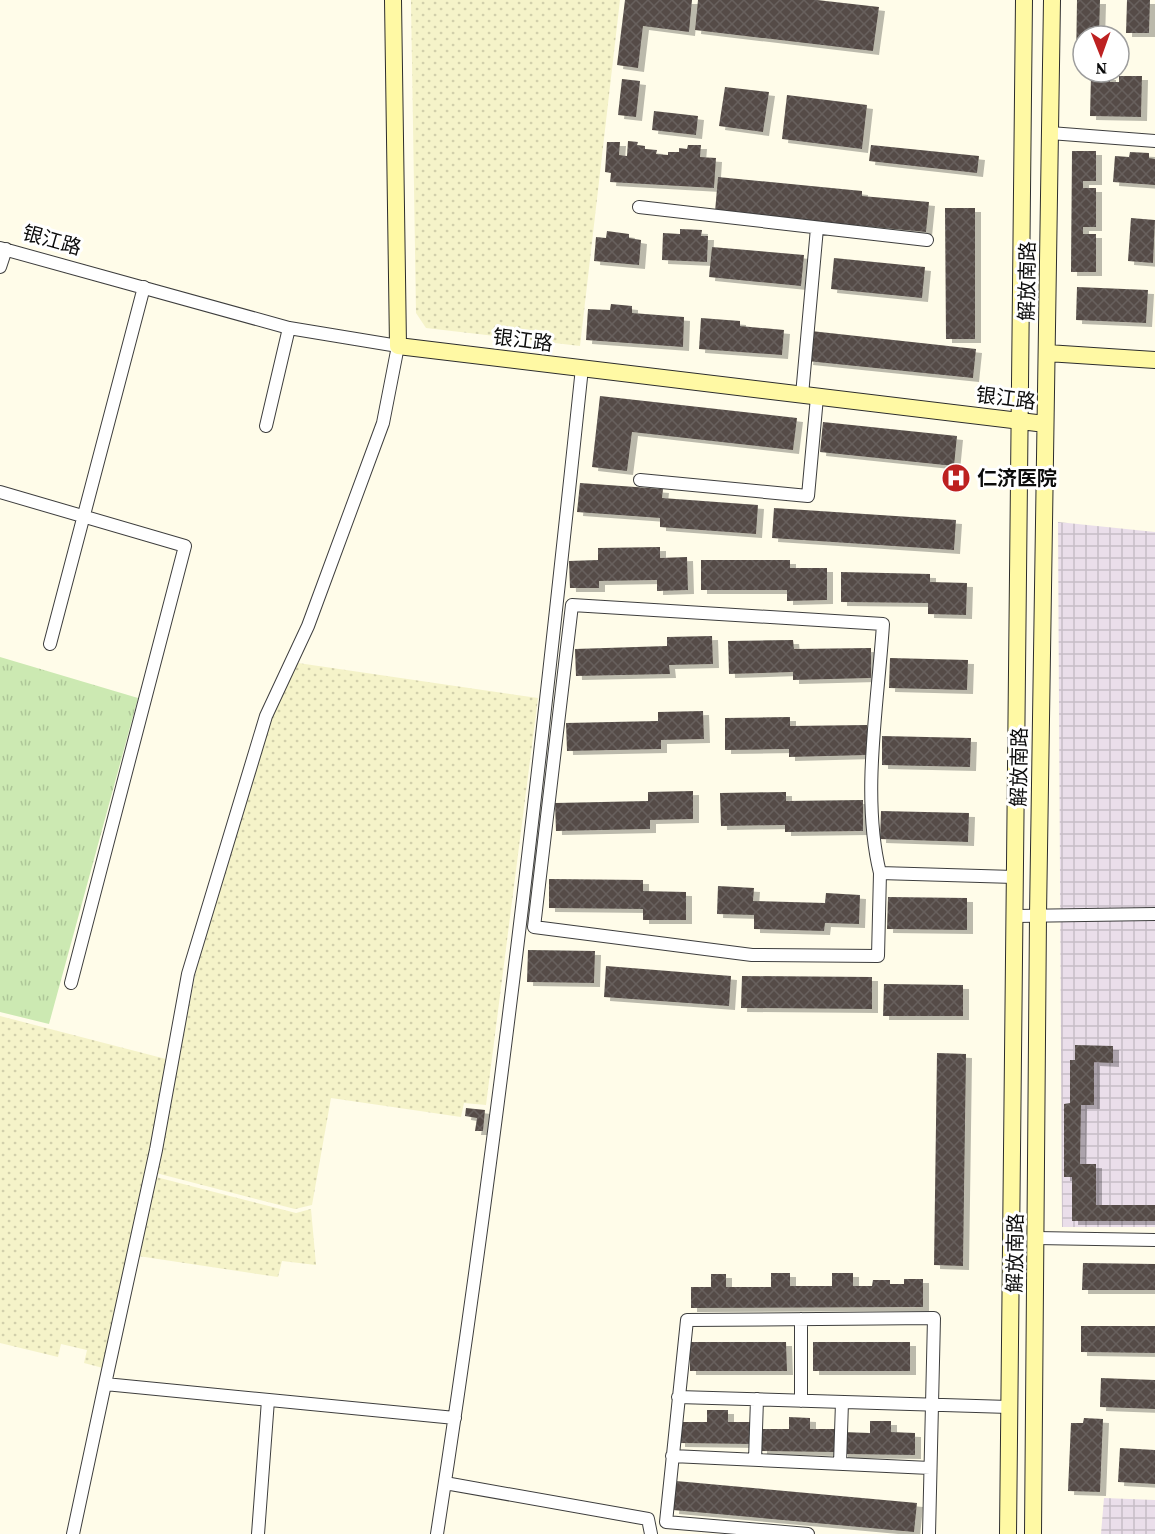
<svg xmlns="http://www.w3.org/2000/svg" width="1155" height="1534" font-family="'Source Serif 4','Noto Sans SC',serif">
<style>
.industrial{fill:url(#industrial-grid)}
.farmland{fill:url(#farmland-dots)}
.grass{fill:url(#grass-tufts)}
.building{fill:url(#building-cross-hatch);filter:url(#shadow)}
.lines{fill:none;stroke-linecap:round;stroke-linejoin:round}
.street-casing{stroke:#3e3e3e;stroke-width:14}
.secondary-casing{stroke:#2d2d2d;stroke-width:18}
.street{stroke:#fff;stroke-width:12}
.secondary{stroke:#fff9a4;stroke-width:16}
.labels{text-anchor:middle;stroke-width:6;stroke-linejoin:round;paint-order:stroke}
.street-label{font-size:20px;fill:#0b0b0b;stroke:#fff}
.poi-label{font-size:20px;font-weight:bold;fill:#0b0b0b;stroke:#fff;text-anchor:start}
</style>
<defs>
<pattern id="industrial-grid" width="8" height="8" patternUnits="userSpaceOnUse" patternTransform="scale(1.5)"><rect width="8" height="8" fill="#eadeea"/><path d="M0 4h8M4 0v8" fill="none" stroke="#c7bdc7"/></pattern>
<pattern id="farmland-dots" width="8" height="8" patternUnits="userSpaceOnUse" patternTransform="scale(1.5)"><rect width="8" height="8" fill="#f5f3c9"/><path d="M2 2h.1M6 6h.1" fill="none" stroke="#d1cfab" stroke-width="1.8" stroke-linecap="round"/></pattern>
<pattern id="grass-tufts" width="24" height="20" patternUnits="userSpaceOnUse" patternTransform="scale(1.5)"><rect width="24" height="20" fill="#cce9b2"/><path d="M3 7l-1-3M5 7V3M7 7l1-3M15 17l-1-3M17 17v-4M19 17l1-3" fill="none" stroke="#aec698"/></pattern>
<pattern id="building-cross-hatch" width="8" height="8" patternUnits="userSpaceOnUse" patternTransform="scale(1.5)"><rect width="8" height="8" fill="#544c47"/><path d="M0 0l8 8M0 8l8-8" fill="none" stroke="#68615d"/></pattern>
<filter id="shadow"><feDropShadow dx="6" dy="4" stdDeviation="0" flood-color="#0004"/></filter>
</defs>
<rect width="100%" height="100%" fill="#fffce9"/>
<path class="industrial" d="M1058 522 1155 532V1227H1062Z
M1104 1498 1155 1500V1534H1101Z"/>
<path class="farmland" d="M411 0H620L580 346 426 328 416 313Z
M298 663 538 698 486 1105 464 1103 461 1117 331 1098 312 1205 295 1209 156 1173 196 971 271 717Z
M0 1016 166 1059 149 1158 103 1368 84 1363 87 1350 61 1344 58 1357 0 1343Z
M156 1177 296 1213 311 1209 316 1265 282 1261 278 1277 138 1256Z"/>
<path class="grass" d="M0 657 138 698 49 1024 0 1012Z"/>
<path class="building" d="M625 0H692L689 32 643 26 638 68 617 65Z
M698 0H817L879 7 873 51 695 30Z
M1077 0H1100L1099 36H1083V64H1076Z
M1127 0H1150L1149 33H1126Z
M1091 76H1110V82H1119V76H1142L1141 117 1090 116Z
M622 79 640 81 636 117 618 115Z
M725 87 769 92 763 132 719 126Z
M787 95 867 105 862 149 782 139Z
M654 111 698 116 696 135 652 130Z
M628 141 638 142 637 145 645 146V149L657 150 656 154 668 155V152H679V148L687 149 688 145H701L700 157 716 158 714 188 610 182 611 173 605 172 607 142H620L619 155 627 156Z
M871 145 979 156 977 173 869 161Z
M1072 151H1096V181H1083V188H1096V227H1083V234H1096V272H1071Z
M1130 152 1149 153V158L1155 159V185L1113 182 1115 156 1129 157Z
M718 177 862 191V196L929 202 926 232 715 212Z
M945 208H975V339H946Z
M1131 218 1155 220 1153 263 1128 261Z
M680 229 702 230 701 236H708L707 262 662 260 663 233 680 234Z
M607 231 629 234V238L641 240 639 265 594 261 596 237 606 238Z
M712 247 804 255 801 286 709 277Z
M834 258 925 267 922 298 831 289Z
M1077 287 1148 290 1146 323 1076 320Z
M611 304 632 306V313L684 317 683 347 586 340 588 309 610 310Z
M701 318 740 321V326L784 330 782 355 699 349Z
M811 331 976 349 973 378 807 361Z
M600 396 797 418 793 450 632 432 627 471 592 467Z
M823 422 957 436 954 466 820 452Z
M580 483 663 489 662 498 758 505 756 534 660 527V518L577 512Z
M774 508 956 520 954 550 772 538Z
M660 547V558L687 557 688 590 657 591V580L599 581V588H570L569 561 598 560V548Z
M701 560H790V568H827V600L787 601V590H701Z
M841 572 930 574V582L967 583 966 615 928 614V603L841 602Z
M712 636 713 664 669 665 670 674 576 676 575 649 667 646V637Z
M793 640 794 649 871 648V678L793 680V672L729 674 728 641Z
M890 658 968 660 967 690 889 688Z
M703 711 704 739 661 740V749L567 751 566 723 658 721V712Z
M790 717V726L867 725 868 755 789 757V749L725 750V718Z
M882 736 971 738 970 767 882 765Z
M693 791V819L650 820V829L556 831 555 803 648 801V792Z
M786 792V801L863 800V831L785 832V825L721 826 720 793Z
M881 811 969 813 968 842 880 839Z
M549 879 643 880V891L686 892V920H643V909L549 908Z
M718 886 754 888 753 901 825 903 826 893 860 895 859 924 825 923 824 931 754 929V915L717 914Z
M888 897 967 898V930L887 929Z
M528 950 595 951 594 983 527 982Z
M606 966 731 976 729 1006 604 997Z
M742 976 872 977V1009L741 1008Z
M884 984 963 985V1016H883Z
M1075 1045 1113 1046V1063L1094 1062V1105H1081L1080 1164H1096V1205H1155V1221H1072V1177H1064V1104L1070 1103V1060H1075Z
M937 1053 966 1054 963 1266 934 1265Z
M466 1108 485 1110 483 1131H475L477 1118 465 1116Z
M1083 1263 1155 1264V1290H1082Z
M771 1273H790V1286H832V1273H853V1286H872L873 1280H890V1284H904V1279H923V1307L691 1308V1287H711V1274H726V1287H771Z
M1081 1326H1155V1353L1081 1352Z
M690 1342H786L787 1371H690Z
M813 1342H910V1371H813Z
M1101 1378 1155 1380V1409L1100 1407Z
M707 1410H728V1422H753L752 1444 679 1443V1422H707Z
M789 1417 810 1418V1429H835L834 1452 761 1451V1429H789Z
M1084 1418 1103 1419 1100 1492 1068 1491 1071 1423H1083Z
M870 1421H891V1432L915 1433V1455L842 1454V1432L870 1433Z
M1120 1448 1155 1450V1484L1118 1482Z
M676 1481 917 1503 914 1532 673 1510Z"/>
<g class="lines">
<g class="street-casing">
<path id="street" d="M1050 133 1155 141
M639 207 927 240
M0 248 289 328 398 346 383 423 308 626 266 716 188 974 156 1150 105 1384 455 1418
M0 267 6 249
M802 395 817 228
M266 426 289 328
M640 480 808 496 817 397
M0 492 185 546 71 983
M50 644 144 287
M880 873 878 956 752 955 534 927 572 605 883 624C878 704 861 796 880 873L1014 877
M1013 916 1155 914
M1036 1238 1155 1240
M678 1397 1009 1407
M801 1401V1319
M672 1456 930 1468
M755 1460 757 1399
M840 1464 842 1402
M445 1483 648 1519 651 1534
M73 1534 105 1384
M258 1534 268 1400
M437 1534C497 1147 541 758 582 368
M808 1534 666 1522 687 1320 934 1318 929 1534"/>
</g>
<g class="secondary-casing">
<path id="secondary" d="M393 0 398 346 1045 424
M1047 353 1155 360
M1008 1534 1024 0
M1033 1534 1038 915 1052 0"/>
</g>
<use href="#street" class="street"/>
<use href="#secondary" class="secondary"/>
</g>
<defs>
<g id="hospital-disc" transform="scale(1.5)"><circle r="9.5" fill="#bd2121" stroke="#fff"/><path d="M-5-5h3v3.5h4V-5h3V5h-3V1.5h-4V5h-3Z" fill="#fff"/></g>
</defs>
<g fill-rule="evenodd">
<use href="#hospital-disc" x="956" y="478"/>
</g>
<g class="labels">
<g class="street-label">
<text transform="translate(52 240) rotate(16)" y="7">银江路</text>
<text transform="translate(1027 281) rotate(-89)" y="7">解放南路</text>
<text transform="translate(523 340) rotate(7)" y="7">银江路</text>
<text transform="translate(1006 398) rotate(7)" y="7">银江路</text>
<text transform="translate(1019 767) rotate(-89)" y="7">解放南路</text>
<text transform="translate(1015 1253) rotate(-89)" y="7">解放南路</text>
</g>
<g class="poi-label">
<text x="977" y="485">仁济医院</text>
</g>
</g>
<g transform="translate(1101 54) rotate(179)"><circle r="28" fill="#ffffff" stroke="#9d9d9d" stroke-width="1.5"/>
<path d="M0-4.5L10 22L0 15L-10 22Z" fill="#bd2121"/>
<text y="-9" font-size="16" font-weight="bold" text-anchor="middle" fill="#0b0b0b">N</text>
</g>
</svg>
